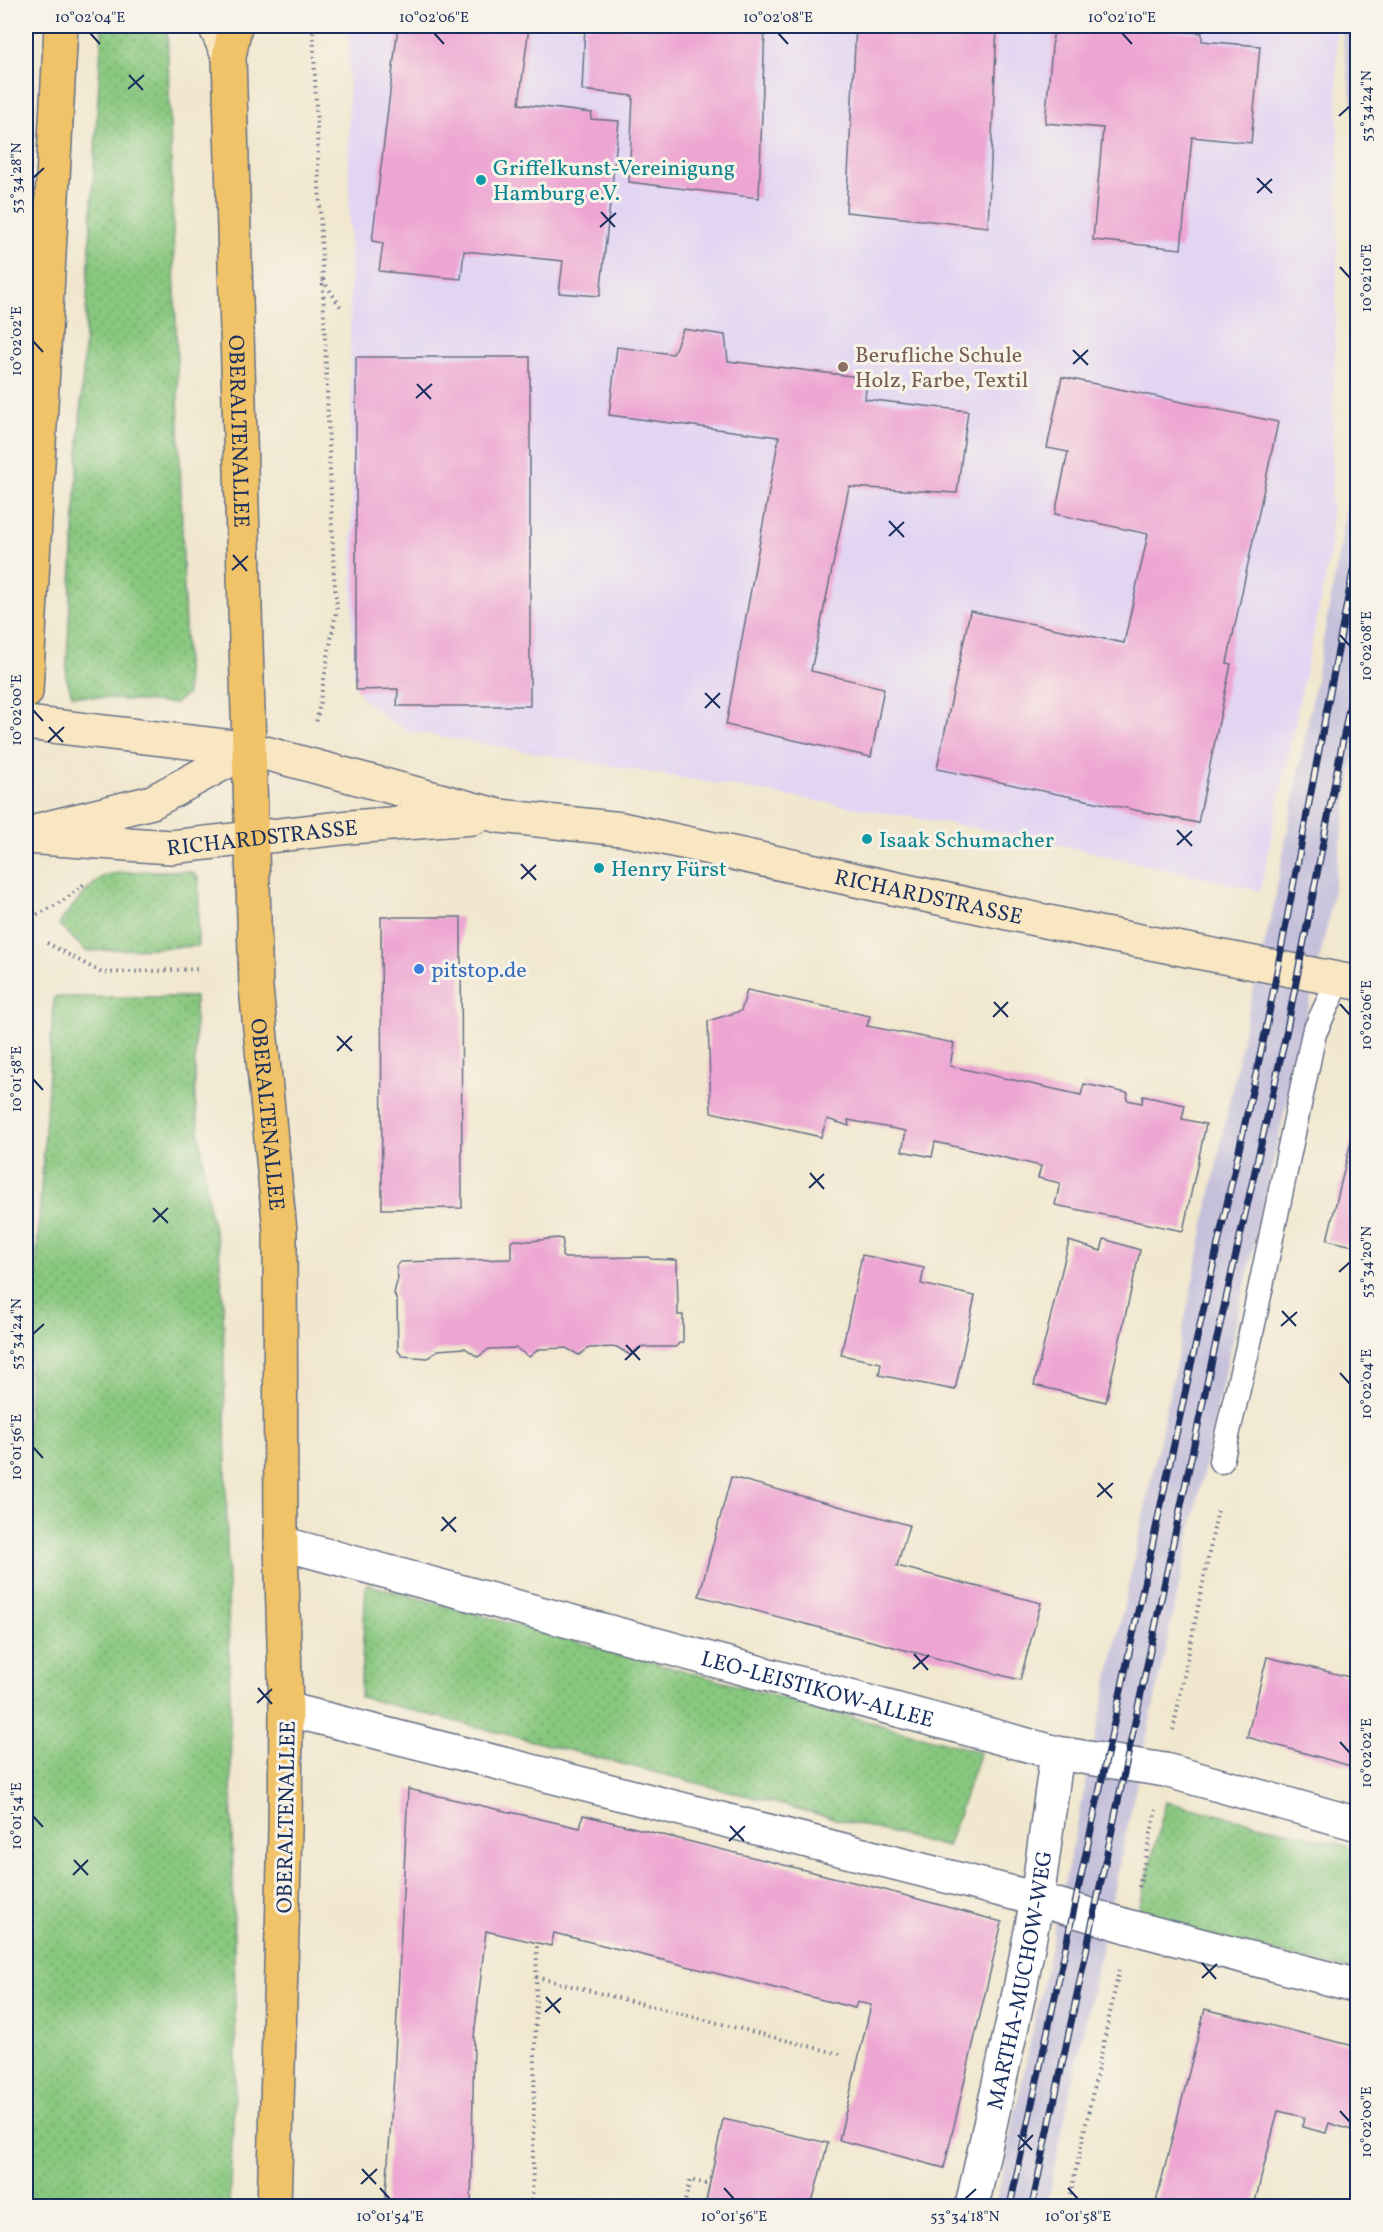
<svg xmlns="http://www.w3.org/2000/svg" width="1383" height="2232" font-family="Vollkorn,serif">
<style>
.built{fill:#e2d4f3}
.railway{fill:#c5c0da}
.grass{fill:url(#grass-dots);stroke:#527b6e;stroke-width:1.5}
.building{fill:#eda5d2}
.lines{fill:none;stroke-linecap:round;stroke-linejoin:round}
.lane-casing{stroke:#666f85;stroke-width:27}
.street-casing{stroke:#666f85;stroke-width:36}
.secondary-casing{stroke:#666f85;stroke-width:36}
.primary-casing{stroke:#666f85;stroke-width:36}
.path{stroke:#666f85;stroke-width:4;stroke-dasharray:1.5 4.5;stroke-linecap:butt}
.lane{stroke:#fff;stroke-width:24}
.street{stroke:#fff;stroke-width:33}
.secondary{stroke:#f9e7c3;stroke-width:33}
.primary{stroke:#f0c369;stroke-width:33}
.rail-casing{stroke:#1b2f5e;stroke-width:7}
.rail{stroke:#f7f3e8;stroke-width:4.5;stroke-dasharray:14;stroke-linecap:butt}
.ticks{fill:none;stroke:#1b2f5e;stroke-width:2}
.culture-dot{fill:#0f9aa8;stroke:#f7f3e8;stroke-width:2}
.education-dot{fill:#8d6e63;stroke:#f7f3e8;stroke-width:2}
.shop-dot{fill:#3f7fe0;stroke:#f7f3e8;stroke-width:2}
.labels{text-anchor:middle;stroke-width:6;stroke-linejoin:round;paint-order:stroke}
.culture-label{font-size:22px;fill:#0d838f;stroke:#f7f3e8;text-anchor:start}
.education-label{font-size:22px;fill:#785e54;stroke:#f7f3e8;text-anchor:start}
.street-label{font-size:22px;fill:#1b2f5e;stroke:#f7f3e8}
.shop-label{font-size:22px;fill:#366cbe;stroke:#f7f3e8;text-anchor:start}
.neatline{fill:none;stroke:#1b2f5e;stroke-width:2}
.ticks-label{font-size:15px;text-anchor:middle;fill:#1b2f5e}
</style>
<defs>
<pattern id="grass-dots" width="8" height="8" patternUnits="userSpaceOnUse" patternTransform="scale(1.5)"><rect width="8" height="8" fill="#88c77e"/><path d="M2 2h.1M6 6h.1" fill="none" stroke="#6ea26a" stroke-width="1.8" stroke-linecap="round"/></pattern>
</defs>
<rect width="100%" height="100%" fill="#f7f3e8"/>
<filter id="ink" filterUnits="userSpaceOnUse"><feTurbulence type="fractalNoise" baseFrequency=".0167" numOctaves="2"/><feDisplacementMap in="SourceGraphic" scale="12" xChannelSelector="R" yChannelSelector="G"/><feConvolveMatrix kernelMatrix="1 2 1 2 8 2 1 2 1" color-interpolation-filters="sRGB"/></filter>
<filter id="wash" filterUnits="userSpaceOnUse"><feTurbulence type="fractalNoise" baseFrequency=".008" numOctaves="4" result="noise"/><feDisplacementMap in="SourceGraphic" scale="24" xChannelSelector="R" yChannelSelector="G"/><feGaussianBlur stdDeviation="1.35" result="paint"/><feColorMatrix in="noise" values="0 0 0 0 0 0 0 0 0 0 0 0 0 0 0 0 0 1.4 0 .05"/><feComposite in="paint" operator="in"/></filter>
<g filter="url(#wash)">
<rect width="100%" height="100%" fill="#f1e7ce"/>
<path class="built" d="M348 26H1336L1339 180 1330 554 1260 891 1022 836 408 731 382 716 361 697 353 673Z"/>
<path class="railway" d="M1341 26H1357V170L1355 124Z
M1357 431V741L1328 922 1225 1372 1046 2206H995L1176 1363 1245 1025 1273 909 1340 549Z"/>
<path class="grass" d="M102 26H167L187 694 174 704 72 695 66 677Z
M185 871 194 873 199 880 198 946 86 951 59 925C64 915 95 880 104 876 116 870 169 871 185 871Z
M54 997H195V1100L209 1209 219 1249 223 1302 236 2062 229 2206H26V1452L31 1338Z
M366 1584 980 1752 947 1847 360 1697Z
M1166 1802 1357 1848V1972L1137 1918Z"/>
<g id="blocks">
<path class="building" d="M398 26H529L519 104 592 113 591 119 619 121 600 296 559 293 563 261 464 251 461 279 379 271 383 243 372 241Z
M585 26H765L759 198 629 182 633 96 582 90Z
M856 26H997L988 227 846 212Z
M1054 26H1126L1202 33V41L1260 46 1251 143 1192 137 1181 249 1093 240 1103 128 1045 123Z
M683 329 725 335 728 361 867 378 865 399 968 411 957 493 849 487 811 671 884 688 871 757 726 725 779 437 609 415 617 347 673 354Z
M356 357H530V706H397L398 689 356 690Z
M1062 377 1278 422 1227 663 1231 664 1198 823 937 769 970 611 1124 643 1148 534 1055 514 1068 452 1047 448Z
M381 917H461L462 1208 382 1209Z
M747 990 870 1016 867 1026 954 1043 950 1066 1081 1095 1084 1084 1128 1093 1127 1100 1142 1103 1143 1096 1185 1105 1182 1119 1206 1124 1183 1231 1055 1205 1060 1183 1038 1178 1041 1166 935 1142 932 1157 902 1151 906 1131 848 1120 849 1126 827 1119 821 1137 711 1112 708 1021 741 1011Z
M1357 1117H1358V1247L1327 1240Z
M557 1238 562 1239 563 1243 562 1256 565 1258 648 1257 651 1259 677 1260 678 1315H683V1343H679L676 1347H640L630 1355 617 1347 589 1348 579 1355 566 1348 539 1349 529 1357 516 1348 489 1349 478 1357 465 1348 438 1350 428 1358 402 1356 398 1351 397 1302 394 1293 398 1278 396 1266 400 1262 511 1259V1242L514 1240 531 1241Z
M1104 1239 1140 1250 1106 1402 1034 1385 1069 1241 1101 1251Z
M862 1255 924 1268 921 1284 975 1296 955 1390 879 1375 881 1363 841 1355Z
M731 1477 909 1525 897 1566 1041 1603 1020 1680 699 1596Z
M1267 1657 1358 1679V1768L1247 1737Z
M408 1789 580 1828 583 1815 885 1890 1002 1922 944 2168 839 2140 871 2005 857 2002 855 2008 554 1933 551 1946 486 1931 474 2037 471 2206H385L394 2076Z
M1205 2009 1358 2047V2132L1329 2123 1326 2133 1302 2127 1304 2117 1278 2111 1254 2206H1155Z
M723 2119 828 2143 811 2206H705Z"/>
</g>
</g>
<g filter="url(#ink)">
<use href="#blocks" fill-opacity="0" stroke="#666f85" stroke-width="1.5"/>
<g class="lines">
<g class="lane-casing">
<path id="lane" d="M1221 1461 1250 1338 1314 1033 1339 979"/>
</g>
<g class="street-casing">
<g id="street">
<path id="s1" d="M281 1543 1057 1753 1165 1770 1358 1824"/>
<path d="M286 1709 1037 1899 1130 1927 1358 1986"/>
<path id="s2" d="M972 2206 1020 1989 1037 1899 1057 1753"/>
</g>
</g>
<g class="secondary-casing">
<g id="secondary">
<path d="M215 26 229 57"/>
<path id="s3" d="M26 723 250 749 499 816 622 829 1104 934 1358 983"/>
<path d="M43 829 152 802 250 749"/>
<path id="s4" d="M26 837 171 847 350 827 473 818"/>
</g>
</g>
<g class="primary-casing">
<g id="primary">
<path id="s5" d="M235 26 229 57 256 988 280 1231 281 1543 286 1709 285 1830 274 2206"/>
<path d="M26 692 61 26"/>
</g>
</g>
<path class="path" d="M313 26 334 576 337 606 316 724
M323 280 342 309
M26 919C49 910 67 900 86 882
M47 943 102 973 200 969
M1173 1730 1218 1509
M1139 1887 1156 1810
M536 1977 844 2055
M532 2206 537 1943
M684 2206 690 2180 710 2185
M1068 2206 1120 1967"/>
<use href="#lane" class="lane"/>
<use href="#street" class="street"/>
<use href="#secondary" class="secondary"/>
<use href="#primary" class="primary"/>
<g class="rail-casing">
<path id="rail" d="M1356 26 1358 38
M1010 2206 1191 1365 1266 1029 1358 545
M1032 2206 1210 1369 1286 1034 1358 662"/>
</g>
<use href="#rail" class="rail"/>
</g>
</g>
<path class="ticks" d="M90 33 100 44M434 33 444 44M778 33 788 44M1122 33 1132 44M129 75 143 90M128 89 144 75M1339 116 1350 106M33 178 44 168M1257 178 1272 193M1257 193 1272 179M601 212 615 227M600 227 616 213M1340 267 1350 278M33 341 43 352M1073 350 1088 365M1073 364 1088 350M417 384 431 399M416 398 432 384M889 521 904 537M889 536 904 522M233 555 247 571M232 570 248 556M1340 635 1350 646M705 693 720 708M705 708 720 693M33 710 43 721M49 727 63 742M48 742 64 727M1177 830 1192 846M1177 845 1192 831M521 864 536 880M521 879 536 865M994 1002 1008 1017M1340 1004 1350 1015M993 1017 1008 1002M337 1036 352 1051M337 1051 352 1036M33 1079 43 1090M810 1173 824 1189M809 1188 824 1174M153 1208 168 1223M153 1222 168 1208M1339 1272 1350 1262M1282 1311 1296 1326M1281 1326 1297 1312M33 1334 44 1324M626 1345 640 1360M625 1360 640 1346M1340 1373 1350 1384M33 1447 43 1458M1098 1483 1112 1498M1097 1497 1113 1483M442 1517 456 1532M441 1531 456 1517M914 1654 928 1670M913 1669 929 1655M258 1688 272 1704M257 1703 272 1689M1340 1742 1350 1753M33 1816 43 1827M730 1826 744 1841M729 1841 745 1826M74 1860 88 1875M73 1875 88 1860M1202 1963 1216 1979M1202 1978 1217 1964M546 1997 560 2013M545 2012 561 1998M1340 2111 1350 2122M1018 2135 1032 2150M1018 2150 1033 2135M362 2169 376 2184M361 2184 377 2169M380 2188 390 2199M724 2188 734 2199M1068 2188 1078 2199M965 2199 976 2189"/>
<g class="culture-dot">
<circle cx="481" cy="180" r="6"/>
<circle cx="867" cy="839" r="6"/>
<circle cx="599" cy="868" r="6"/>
</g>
<circle class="education-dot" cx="843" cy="367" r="6"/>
<circle class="shop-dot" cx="419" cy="969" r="6"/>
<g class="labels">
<g class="culture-label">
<text x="493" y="175">Griffelkunst-Vereinigung<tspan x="493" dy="25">Hamburg e.V.</tspan></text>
<text x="879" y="847">Isaak Schumacher</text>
<text x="611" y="876">Henry Fürst</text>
</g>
<g class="education-label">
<text x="855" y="362">Berufliche Schule<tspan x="855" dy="25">Holz, Farbe, Textil</tspan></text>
</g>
<g class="street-label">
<text dy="8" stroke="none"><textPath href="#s5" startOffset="406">OBERALTENALLEE</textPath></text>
<text dy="8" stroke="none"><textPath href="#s4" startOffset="237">RICHARDSTRASSE</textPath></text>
<text dy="8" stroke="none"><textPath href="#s3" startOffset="921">RICHARDSTRASSE</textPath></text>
<text dy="8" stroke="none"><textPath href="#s5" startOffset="1090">OBERALTENALLEE</textPath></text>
<text dy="8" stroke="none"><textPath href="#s1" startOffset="556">LEO-LEISTIKOW-ALLEE</textPath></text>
<text transform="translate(285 1817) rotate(-89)" y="8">OBERALTENALLEE</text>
<text dy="8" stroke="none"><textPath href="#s2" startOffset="231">MARTHA-MUCHOW-WEG</textPath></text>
</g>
<g class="shop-label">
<text x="431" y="977">pitstop.de</text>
</g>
</g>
<rect width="1383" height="2232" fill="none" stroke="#f7f3e8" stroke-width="66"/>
<rect x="33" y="33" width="1317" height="2166" class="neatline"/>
<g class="ticks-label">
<text x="90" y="22">10°02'04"E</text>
<text x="434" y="22">10°02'06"E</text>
<text x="778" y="22">10°02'08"E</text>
<text x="1122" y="22">10°02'10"E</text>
<text transform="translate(1366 106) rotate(-90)" y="5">53°34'24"N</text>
<text transform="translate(16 178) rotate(-90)" y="5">53°34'28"N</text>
<text transform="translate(1366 278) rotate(-90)" y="5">10°02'10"E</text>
<text transform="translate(16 341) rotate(-90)" y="5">10°02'02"E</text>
<text transform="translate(1366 646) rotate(-90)" y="5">10°02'08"E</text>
<text transform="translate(16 710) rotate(-90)" y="5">10°02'00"E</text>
<text transform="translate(1366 1015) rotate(-90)" y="5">10°02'06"E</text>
<text transform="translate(16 1079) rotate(-90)" y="5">10°01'58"E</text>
<text transform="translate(1366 1262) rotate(-90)" y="5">53°34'20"N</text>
<text transform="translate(16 1334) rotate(-90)" y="5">53°34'24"N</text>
<text transform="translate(1366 1384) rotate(-90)" y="5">10°02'04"E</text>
<text transform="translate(16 1447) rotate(-90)" y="5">10°01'56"E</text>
<text transform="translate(1366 1753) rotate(-90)" y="5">10°02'02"E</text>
<text transform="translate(16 1816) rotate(-90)" y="5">10°01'54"E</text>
<text transform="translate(1366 2122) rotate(-90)" y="5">10°02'00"E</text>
<text x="390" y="2221">10°01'54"E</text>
<text x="734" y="2221">10°01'56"E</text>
<text x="965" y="2221">53°34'18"N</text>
<text x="1078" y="2221">10°01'58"E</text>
</g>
</svg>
